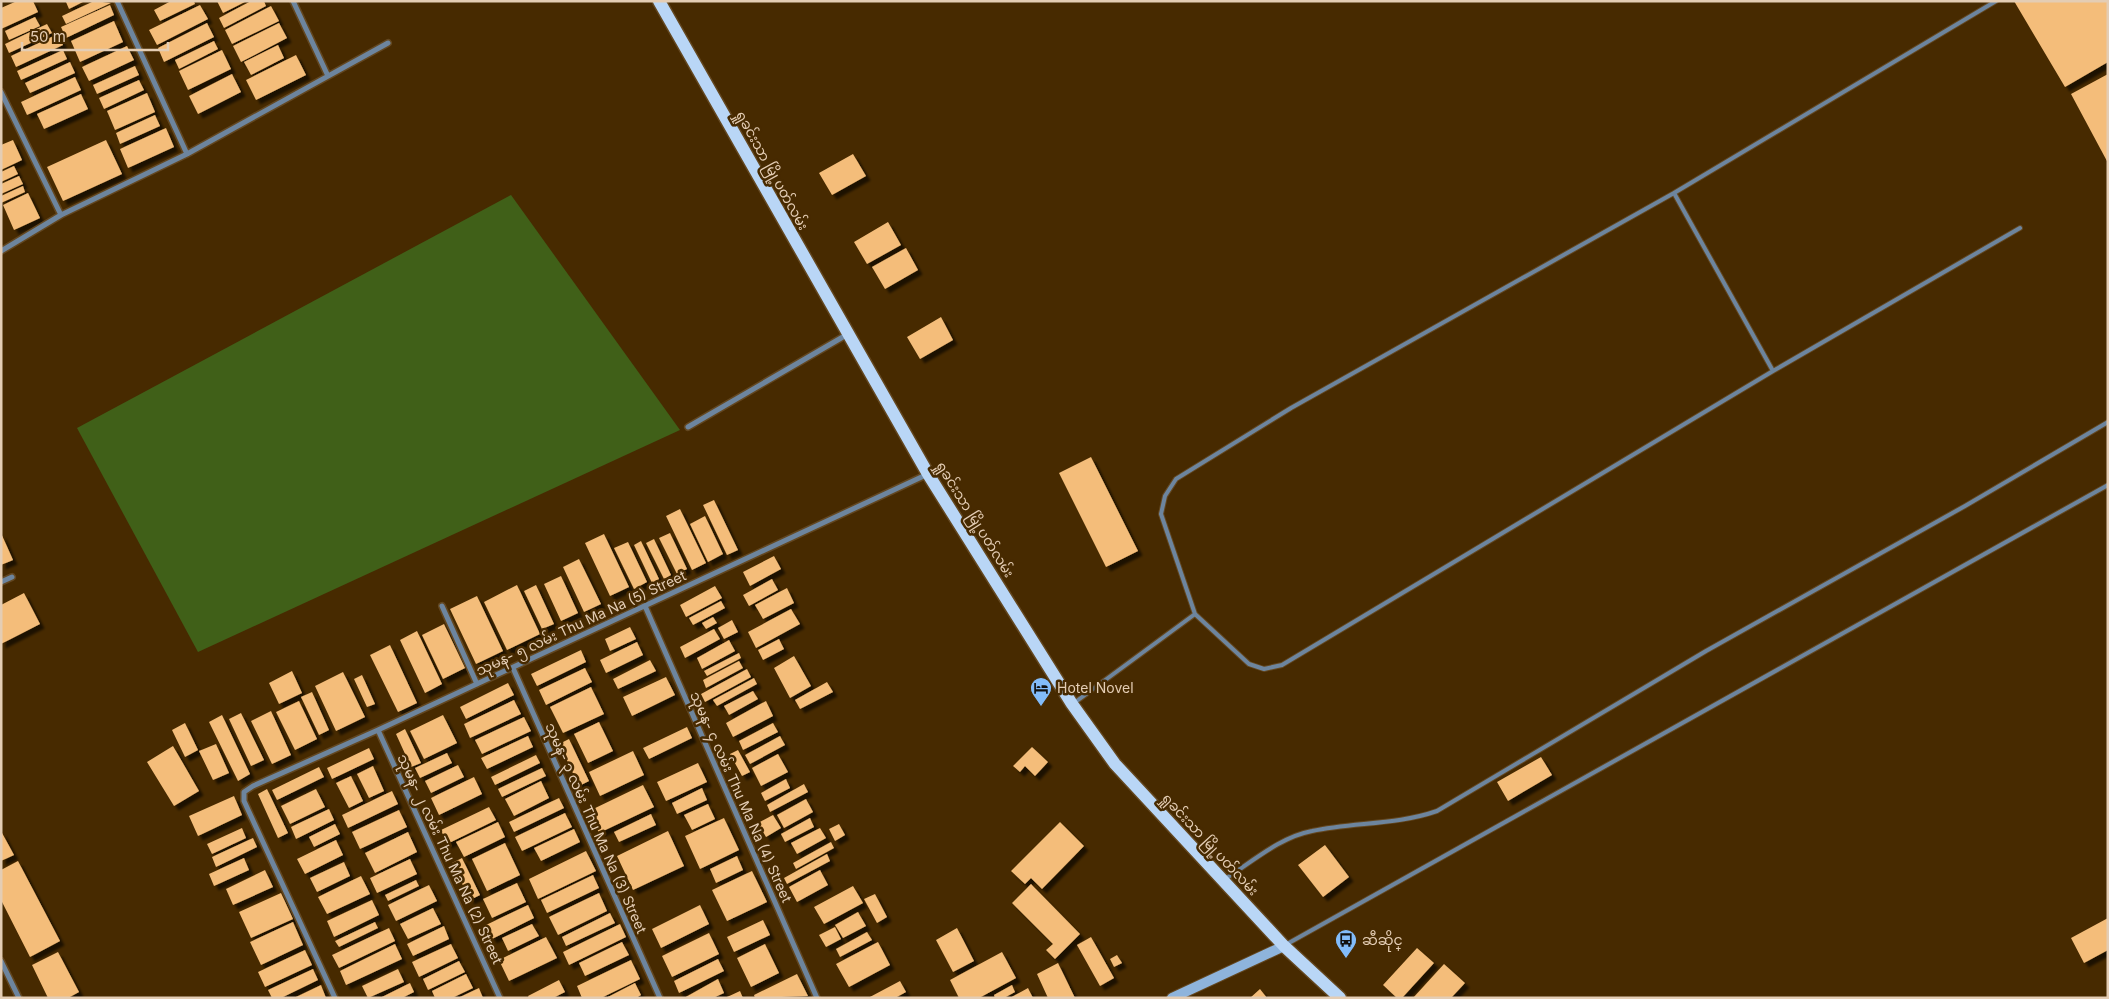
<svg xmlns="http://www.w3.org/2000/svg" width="2109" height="999" font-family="Inter,'Noto Sans Myanmar',sans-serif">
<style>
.water{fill:#406018}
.building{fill:#f4bd7a;filter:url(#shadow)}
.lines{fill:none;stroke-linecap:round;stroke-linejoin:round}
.lane-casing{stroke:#634720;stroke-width:6}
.street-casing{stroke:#634720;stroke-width:8}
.secondary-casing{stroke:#634720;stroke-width:12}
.primary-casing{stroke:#634720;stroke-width:15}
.lane{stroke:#6d859e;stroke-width:4}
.street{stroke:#6d859e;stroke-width:5}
.secondary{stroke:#8eb4dc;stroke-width:10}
.primary{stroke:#b9d6f6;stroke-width:12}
.labels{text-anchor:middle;stroke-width:5;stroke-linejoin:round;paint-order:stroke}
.street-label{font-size:14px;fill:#e4cdb4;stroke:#472a00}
.poi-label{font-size:14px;fill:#e4cdb4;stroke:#472a00;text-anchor:start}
</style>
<defs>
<filter id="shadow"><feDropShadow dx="4.5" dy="4.5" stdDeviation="1" flood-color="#0009"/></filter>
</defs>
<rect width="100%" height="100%" fill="#472a00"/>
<path class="water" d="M511 195 680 430 198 652 77 428Z"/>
<path class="building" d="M17 1H33L38 12 1 29V8Z
M85 1 69 9 66 2 67 1Z
M94 1 111 3 66 24 62 16Z
M171 1H194L195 4 160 21 154 10Z
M217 1H247L223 13Z
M251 1H264L266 6 224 28 219 18Z
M2014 1H2108V62L2065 87Z
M110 5 114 15 66 38 61 27Z
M200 5 208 19 157 45 149 30Z
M271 6 279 21 232 44 225 30Z
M35 17 40 26 9 40 5 31Z
M114 21 123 42 80 62 71 41Z
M207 23 214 37 164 62 158 48Z
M279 23 287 38 241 62 233 46Z
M47 24 52 33 9 53 5 44Z
M58 34 63 45 16 67 11 56Z
M214 41 218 49 179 69 175 60Z
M278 45 284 58 251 75 244 62Z
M127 46 134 60 89 81 82 67Z
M63 50 67 59 21 80 17 71Z
M222 50 231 69 188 90 179 71Z
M296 55 306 75 256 100 246 80Z
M70 62 75 73 30 93 25 83Z
M135 66 139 75 97 94 93 85Z
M232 74 241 92 198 114 189 96Z
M2108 74V163L2071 94Z
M75 77 81 90 27 115 21 102Z
M139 80 144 90 104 109 99 98Z
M147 93 155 112 115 130 107 111Z
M81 94 88 109 44 129 37 114Z
M155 115 160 126 120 144 116 133Z
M166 128 174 147 128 168 120 149Z
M13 140 22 160 1 170V145Z
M106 140 122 174 63 201 47 167Z
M853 154 866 176 832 195 819 173Z
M14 166 18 174 1 182V172Z
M19 176 23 184 1 194V184Z
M23 186 25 192 1 203V196Z
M28 193 40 218 14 230 3 205Z
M888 222 901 245 867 264 854 242Z
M906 248 918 270 885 289 872 267Z
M941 317 953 340 920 359 907 337Z
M1091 457 1138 551 1106 567 1059 473Z
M714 500 738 550 727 555 703 505Z
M680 509 706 563 692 570 666 516Z
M705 516 723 554 708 562 690 524Z
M1 533 13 560 1 565Z
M670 533 687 569 677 574 659 538Z
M604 534 629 587 610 596 585 543Z
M654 539 671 575 664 579 646 543Z
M641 541 659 579 652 583 634 545Z
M628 542 647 582 634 589 614 548Z
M774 556 781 569 750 586 743 572Z
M579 559 601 604 584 612 563 567Z
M561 576 578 613 561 621 544 584Z
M772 579 778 590 749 606 743 595Z
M517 585 540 634 507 650 484 602Z
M536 585 554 624 542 629 524 591Z
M715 586 722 598 686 617 680 605Z
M787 588 794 603 763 619 755 605Z
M24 593 40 624 1 644V605Z
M477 596 503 651 476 664 450 609Z
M721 601 725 608 693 625 689 618Z
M791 609 800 624 756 648 748 632Z
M713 617 717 623 706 629 702 623Z
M732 620 738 632 724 639 718 628Z
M444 624 465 668 443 679 422 635Z
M630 627 636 639 610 651 605 639Z
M714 629 720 639 685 658 680 647Z
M417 631 442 684 425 693 400 640Z
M779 639 784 649 763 660 758 650Z
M729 640 735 651 702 669 697 658Z
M637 642 643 655 606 673 600 660Z
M390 645 417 703 398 712 370 655Z
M581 650 586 662 537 686 531 674Z
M739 653 741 658 707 676 704 671Z
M794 656 811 686 790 698 774 668Z
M650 660 656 671 618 689 613 679Z
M739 661 743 668 706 688 703 680Z
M585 668 592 682 546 705 539 690Z
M747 669 751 677 705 702 701 694Z
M292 671 302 693 279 704 269 683Z
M343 672 365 717 336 731 315 686Z
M362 675 375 704 367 707 354 679Z
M666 677 675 695 632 716 623 697Z
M754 678 757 684 717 706 713 700Z
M827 682 833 692 800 709 795 700Z
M508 683 514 695 466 719 460 707Z
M591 687 604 714 563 733 550 707Z
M753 691 758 699 729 715 724 706Z
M312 692 329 730 319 735 301 697Z
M514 700 521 714 470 738 464 724Z
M299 701 317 739 295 750 276 712Z
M766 701 773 716 733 737 726 723Z
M271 711 291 755 272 764 251 721Z
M241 713 264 760 251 766 229 719Z
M222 715 250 774 238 781 209 722Z
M443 715 457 743 424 759 410 731Z
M524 717 531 731 482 754 475 740Z
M599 722 613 751 588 763 574 734Z
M185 723 198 750 185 757 172 730Z
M773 723 778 732 743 750 739 741Z
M687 727 692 738 649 759 643 748Z
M405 729 421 763 411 767 396 734Z
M528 736 533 747 487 769 481 758Z
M780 736 785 745 750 764 745 755Z
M569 739 589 781 579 786 559 744Z
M216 744 229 773 213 780 199 751Z
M173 746 199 791 174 806 147 762Z
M1032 747 1048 762 1035 776 1025 766 1020 772 1013 766Z
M369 748 374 759 332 779 327 768Z
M738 750 750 772 742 776 730 754Z
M633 751 644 775 600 796 589 772Z
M447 753 452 763 420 778 415 768Z
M778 754 788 772 761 786 752 768Z
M536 755 540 763 495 785 491 777Z
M1541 757 1552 775 1508 801 1497 782Z
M698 763 707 782 666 801 657 782Z
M458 765 464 777 431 793 425 781Z
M373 766 384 791 369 798 357 774Z
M319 767 324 777 277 800 272 790Z
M542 768 546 776 502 797 498 789Z
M351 776 363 801 349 808 336 783Z
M474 777 482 794 439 815 431 798Z
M786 779 790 788 765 801 761 793Z
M541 781 549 798 514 816 505 799Z
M804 784 808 792 770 812 767 805Z
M643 785 654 807 599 833 589 811Z
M702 788 707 800 677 814 672 803Z
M267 789 288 833 278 838 258 794Z
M316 789 325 807 290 824 281 806Z
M392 791 398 804 348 828 342 815Z
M234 796 242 815 198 836 189 816Z
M559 798 564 808 514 832 509 822Z
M806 799 813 812 784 828 777 815Z
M708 804 715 819 692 830 684 815Z
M489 807 496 820 447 844 441 830Z
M329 809 334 820 296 839 291 827Z
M399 810 407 827 360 849 352 832Z
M565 813 572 827 522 851 515 837Z
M651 814 656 825 619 842 614 832Z
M773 815 781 828 766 837 758 823Z
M724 818 739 850 700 869 685 836Z
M810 818 814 827 785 842 781 834Z
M498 822 505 837 464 857 456 842Z
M1060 822 1084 846 1042 889 1031 878 1025 884 1011 871Z
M335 824 340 834 314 847 309 837Z
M839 824 845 835 835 841 829 829Z
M242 828 246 838 212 854 207 844Z
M820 828 826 838 797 854 791 843Z
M574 829 580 842 541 861 534 848Z
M1 831 14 855 1 861Z
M668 831 684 866 633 890 617 856Z
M408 832 417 852 375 873 365 853Z
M253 838 257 847 216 867 212 857Z
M336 840 343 855 305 874 297 859Z
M831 842 834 848 796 869 793 863Z
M505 843 520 875 487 891 472 859Z
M1325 845 1349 877 1323 897 1298 865Z
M586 851 596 871 538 899 529 879Z
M827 854 830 861 787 884 784 878Z
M737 856 743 870 716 883 710 869Z
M244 858 249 870 214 886 209 874Z
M462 858 480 895 470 900 452 863Z
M410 859 417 874 377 893 370 878Z
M18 861 60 941 30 957 1 900V870Z
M344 862 350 876 317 892 310 878Z
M265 870 273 887 233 905 226 889Z
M820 870 828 885 797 902 789 887Z
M752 871 767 902 727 921 712 890Z
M593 875 599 888 547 913 541 900Z
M361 876 370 894 327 914 318 897Z
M416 880 419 886 388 901 385 895Z
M517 883 526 902 492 918 483 899Z
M1031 884 1080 934 1055 959 1046 950 1053 944 1012 903Z
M429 885 437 901 396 921 388 905Z
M853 886 863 903 824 924 814 907Z
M281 893 293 919 251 938 239 912Z
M599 893 607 911 558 935 549 917Z
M875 894 887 917 877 923 864 899Z
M372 900 379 915 334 937 327 921Z
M528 905 534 918 492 939 486 925Z
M700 905 709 924 661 948 652 929Z
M433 908 441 924 408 939 400 924Z
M858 912 866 926 843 938 835 925Z
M610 913 615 923 566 946 562 937Z
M2108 918V950L2084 963 2071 938Z
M763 920 770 935 734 952 727 937Z
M293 922 303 945 261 965 250 942Z
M375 922 378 928 339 947 335 941Z
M532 924 539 936 508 951 502 938Z
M620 924 626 937 569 965 563 952Z
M444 926 449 939 413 956 407 944Z
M835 927 841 939 826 947 819 935Z
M389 928 395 941 339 968 332 955Z
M957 928 974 961 953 972 936 940Z
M867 932 872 940 840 957 836 949Z
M709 933 719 954 672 977 662 956Z
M546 937 557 958 509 981 499 960Z
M1091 937 1114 978 1100 986 1077 945Z
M622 942 629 955 585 976 579 963Z
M878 942 890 965 849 987 836 964Z
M395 944 402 959 346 985 340 971Z
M451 944 458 958 419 977 412 962Z
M765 944 779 973 751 987 737 958Z
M1417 948 1434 963 1402 998H1397L1383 985Z
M305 950 312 965 265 987 258 972Z
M58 952 79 992 68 998H48L32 965Z
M1002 952 1016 978 979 998H959L950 980Z
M1117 955 1122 963 1114 967 1110 959Z
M718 959 724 971 679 993 674 981Z
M631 960 640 979 601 998H582L577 986Z
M459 961 465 972 428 990 423 979Z
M1058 963 1075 998H1048L1037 974Z
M1444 964 1465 983 1451 998H1413Z
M313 969 318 980 281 998H272L268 990Z
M398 969 404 982 368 998 362 986Z
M466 974 473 988 452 998H435L432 991Z
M797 974 808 996 755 998 754 995Z
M718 979 724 993 713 998H684Z
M559 980 565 992 553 998H529L528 996Z
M900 981 906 992 895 998H868Z
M410 983 414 992 402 998H380Z
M635 983 641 995 636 998H606Z
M321 985 326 998H294Z
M1012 985 1015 992 1004 998H995L994 995Z
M479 988 483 998H458Z
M1028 988 1033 998H1010Z
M1260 989 1267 998H1250Z
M740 991 743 998H725Z"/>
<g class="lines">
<g class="lane-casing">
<path id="lane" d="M1674 193 1773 371
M1195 614 1249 664 1264 669 1282 665 1773 371 2020 228
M1074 703 1195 614 1161 514 1165 496 1176 479 1291 408 1674 193 1996 1
M1225 879C1252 862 1280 837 1312 831 1353 822 1397 825 1437 811L1706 651 1965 506 2108 422
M1287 944 2108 485"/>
</g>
<g class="street-casing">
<path id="street" d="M117 1 187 154
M293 1 328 76
M1 92 61 215
M1 251 61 215 187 154 388 43
M688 427 848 334
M1 582 12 577
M442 606 477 684
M645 606 817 998
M513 668 660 998
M378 730 500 998
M1 961 19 998
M335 998 244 801V792L253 786 378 730 928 474"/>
</g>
<g class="secondary-casing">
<path id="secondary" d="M1172 998 1284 946"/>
</g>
<g class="primary-casing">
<path id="primary" d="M659 1 928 474 1072 704 1115 764 1284 946 1340 998"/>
</g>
<use href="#lane" class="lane"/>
<use href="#street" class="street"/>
<use href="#secondary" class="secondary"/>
<use href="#primary" class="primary"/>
</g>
<defs>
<g id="hotel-pin" transform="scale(1.125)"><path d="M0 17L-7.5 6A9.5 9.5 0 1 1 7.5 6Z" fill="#82bcfa" stroke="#472a00"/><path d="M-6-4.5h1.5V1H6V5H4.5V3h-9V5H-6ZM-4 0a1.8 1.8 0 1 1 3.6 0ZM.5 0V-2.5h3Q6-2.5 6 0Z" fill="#111"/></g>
<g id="bus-pin" transform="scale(1.125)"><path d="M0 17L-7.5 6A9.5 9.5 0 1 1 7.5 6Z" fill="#82bcfa" stroke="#472a00"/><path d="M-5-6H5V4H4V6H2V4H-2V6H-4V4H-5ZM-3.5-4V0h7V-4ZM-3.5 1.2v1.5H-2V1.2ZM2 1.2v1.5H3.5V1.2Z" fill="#111"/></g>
</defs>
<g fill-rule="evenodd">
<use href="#hotel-pin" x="1041" y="688"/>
<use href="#bus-pin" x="1346" y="940"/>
</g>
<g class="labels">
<g class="street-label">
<text transform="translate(772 170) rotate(61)" y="5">ရှုခင်းသာ မြို့ပတ်လမ်း</text>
<text transform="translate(975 519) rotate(58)" y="5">ရှုခင်းသာ မြို့ပတ်လမ်း</text>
<text transform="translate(581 623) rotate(-25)" y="5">သုမန- ၅ လမ်း Thu Ma Na (5) Street</text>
<text transform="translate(741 797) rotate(66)" y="5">သုမန- ၄ လမ်း Thu Ma Na (4) Street</text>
<text transform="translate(596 828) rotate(66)" y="5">သုမန- ၃ လမ်း Thu Ma Na (3) Street</text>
<text transform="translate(1210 844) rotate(47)" y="5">ရှုခင်းသာ မြို့ပတ်လမ်း</text>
<text transform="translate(450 859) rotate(65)" y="5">သုမန- ၂ လမ်း Thu Ma Na (2) Street</text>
</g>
<g class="poi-label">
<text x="1057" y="693">Hotel Novel</text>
<text x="1362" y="945">ဆီဆိုင္</text>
</g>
</g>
<rect width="2109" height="999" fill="none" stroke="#e4cdb4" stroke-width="5"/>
<path d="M22 42v8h146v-8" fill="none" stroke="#e4cdb4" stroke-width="2.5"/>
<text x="30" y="42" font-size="15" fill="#e4cdb4" stroke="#472a00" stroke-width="4" paint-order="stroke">50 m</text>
</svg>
